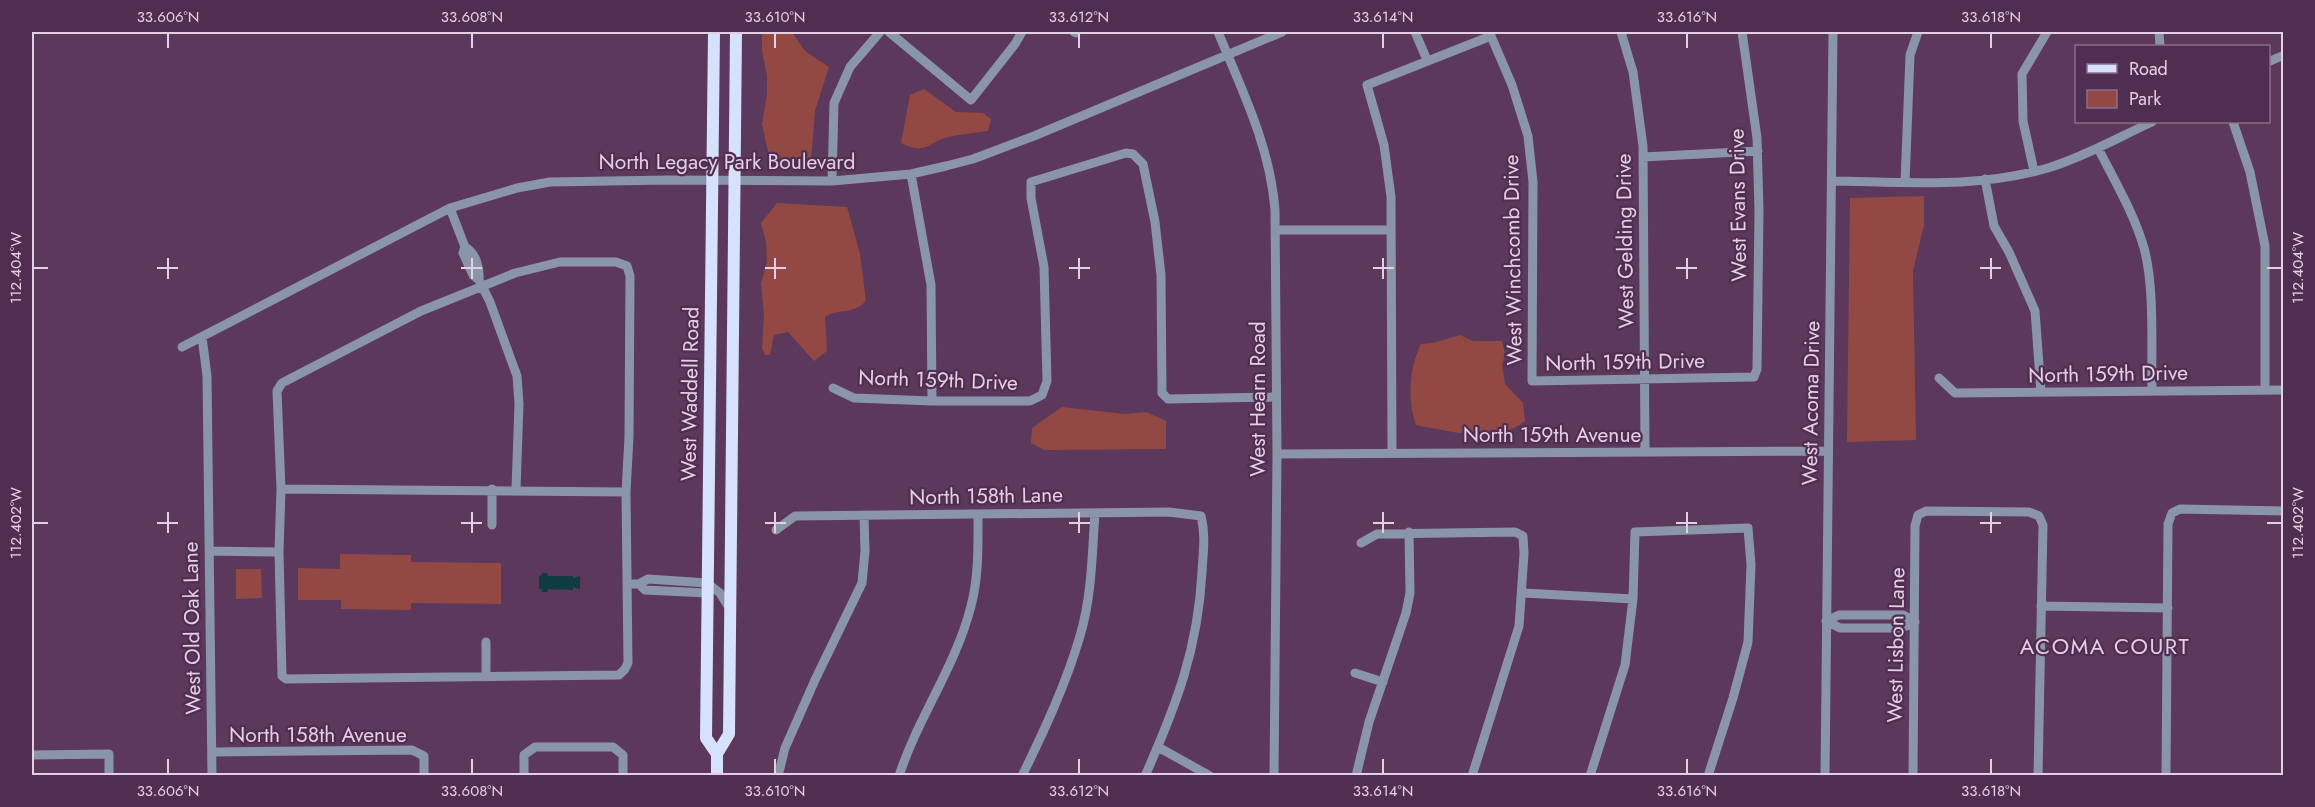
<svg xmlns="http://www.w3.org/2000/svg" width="2315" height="807" font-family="Jost,sans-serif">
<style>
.green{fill:#934943}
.water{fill:#0d3d43}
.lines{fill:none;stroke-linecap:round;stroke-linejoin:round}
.minor{stroke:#8b95aa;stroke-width:9}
.major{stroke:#d6e2fb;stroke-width:12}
.ticks{fill:none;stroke:#e4cfe4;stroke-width:2}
.labels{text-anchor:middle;stroke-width:4.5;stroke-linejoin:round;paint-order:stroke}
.street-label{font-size:21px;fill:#e4cfe4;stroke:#502e51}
.neighbourhood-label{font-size:22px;letter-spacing:1.5px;fill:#e4cfe4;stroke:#502e51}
.neatline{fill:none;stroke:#e4cfe4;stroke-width:2}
.ticks-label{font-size:15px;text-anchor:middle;fill:#e4cfe4}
</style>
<rect width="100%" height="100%" fill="#5b385c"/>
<path class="green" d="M762 32H792L805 51 829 67 815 111 811 161 803 165 770 161 762 124 767 95V76L762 51Z
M924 89 956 112 983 113 991 119 988 131C975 133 962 134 949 137 926 142 928 156 901 143L910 95Z
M1924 196V225L1913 271 1916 440 1847 442 1850 198Z
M777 203 847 207 860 254 866 301C851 316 840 307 825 317L827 351 814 361 788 332 774 335 770 355H765L762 348 764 316 761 283 767 261 766 242 761 223Z
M1460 335 1473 341H1502L1505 354 1502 365 1505 384 1523 403 1525 421C1495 445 1450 431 1416 425 1407 400 1409 368 1421 344L1433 343Z
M1062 407 1125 414 1146 412 1166 421V449L1044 450 1031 443 1032 428Z
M340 554 411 555V562L501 563V604L411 603V610L341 609V600H298V568L340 569Z
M236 569H261L262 598 236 599Z"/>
<path class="water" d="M542 573H547L548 576H573V578L580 576V589L573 587V590L548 589 547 592H542V589H539V576L542 575Z"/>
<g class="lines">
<path class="minor" d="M889 32 971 100 1015 44 1022 32
M1074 32 1076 33
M1218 32C1242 90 1270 146 1275 210L1277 454 1274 776
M1415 32 1427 60
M1621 32 1633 72 1643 146 1645 452
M2159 32 2160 46
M2268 62 2284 55
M2233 122 2250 172 2265 246V390
M2098 148C2114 180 2134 213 2144 248 2155 288 2151 349 2152 391
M1643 157 1758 151
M2034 171 2023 121 2022 74 2047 32
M911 174 931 285 932 401
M1985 179 1994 226 2009 252 2035 311 2041 392
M832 181 834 103 850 67 880 32
M1832 181C1904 182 1981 189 2051 167 2086 156 2119 137 2152 122
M1905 182 1910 55 1918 32
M450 208 465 247 463 253 473 275 479 280 490 302 517 376 519 404 516 489
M1275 230H1391
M465 247C476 253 480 268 479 280
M560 262H616L627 266 630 276 629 437 626 492 628 663 625 669 619 675 286 679 282 676 279 552 281 489 277 391 282 383 421 311 515 273Z
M202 337 207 376 212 776
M182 347 450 208 517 188 550 182 669 180 832 181 911 174 946 166 973 159 1034 136 1282 32
M1939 378 1955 393 2284 390
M833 388 854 398 932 401H1030L1042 395 1047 381 1044 267 1031 198V182L1126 153 1133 154 1143 164 1155 222 1161 275 1162 393 1168 399 1276 397
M1392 453 1391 197 1384 145 1367 85 1491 36 1512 85 1528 136 1533 182 1532 381 1754 377 1757 369 1759 211 1757 138 1742 32
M1277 454 1828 451
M281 489 626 492
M492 489V525
M776 530 795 516 1169 512 1201 516C1206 535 1203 553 1202 572 1198 649 1176 706 1145 776
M1361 543 1377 534 1515 532 1523 536 1524 554 1519 626 1472 776
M209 551 279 552
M627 584H639L648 579 707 583 720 593 730 609
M639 584 645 590 707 593
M1522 593 1633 599
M2041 606 2168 608
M1826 621 1840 628H1902L1915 622
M1826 621 1839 615H1903L1915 622
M1355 673 1383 682
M486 677V642
M1158 747 1210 776
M212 752 412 750 424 756V776
M32 755 109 754V776
M524 776V755L535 747H613L623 755V776
M778 776 785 748 815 680 862 583 865 551 864 515
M899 776C918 717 956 666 971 606 979 576 978 544 978 514
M1022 776C1044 731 1066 684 1080 636 1092 596 1092 553 1095 513
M1356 776 1369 722 1406 613 1410 593 1409 532
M1590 776 1625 665 1633 599 1635 532 1748 528 1751 565 1748 642 1733 698 1708 776
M1825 776 1833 32
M1913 776 1915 526 1918 515 1926 511 2029 512 2039 516 2043 525 2038 776
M2166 776 2168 524 2172 513 2180 509 2284 511"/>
<path class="major" d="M714 32 706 738 717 754
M717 776V754L729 734 736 32"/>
</g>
<path class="ticks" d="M168 33V48M472 33V48M775 33V48M1079 33V48M1383 33V48M1687 33V48M1991 33V48M168 258V279M472 258V279M775 258V279M1079 258V279M1383 258V279M1687 258V279M1991 258V279M33 268H48M157 268H178M461 268H482M765 268H786M1069 268H1090M1373 268H1394M1676 268H1697M1980 268H2001M2267 268H2282M168 512V533M472 512V533M775 512V533M1079 512V533M1383 512V533M1687 512V533M1991 512V533M33 523H48M157 523H178M461 523H482M765 523H786M1069 523H1090M1373 523H1394M1676 523H1697M1980 523H2001M2267 523H2282M168 759V774M472 759V774M775 759V774M1079 759V774M1383 759V774M1687 759V774M1991 759V774"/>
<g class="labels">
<g class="street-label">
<text x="727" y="169">North Legacy Park Boulevard</text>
<text transform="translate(1738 205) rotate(-91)" y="7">West Evans Drive</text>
<text transform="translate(1625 241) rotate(-91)" y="7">West Gelding Drive</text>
<text transform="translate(1513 260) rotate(-91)" y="7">West Winchcomb Drive</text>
<text transform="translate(1625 362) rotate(-1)" y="7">North 159th Drive</text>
<text transform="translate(2108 374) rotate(-1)" y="7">North 159th Drive</text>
<text transform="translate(938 380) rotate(2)" y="7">North 159th Drive</text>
<text transform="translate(690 394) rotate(-89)" y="7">West Waddell Road</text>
<text transform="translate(1258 399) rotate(-90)" y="7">West Hearn Road</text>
<text transform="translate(1811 403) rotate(-89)" y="7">West Acoma Drive</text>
<text x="1552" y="442">North 159th Avenue</text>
<text transform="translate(986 496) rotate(-1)" y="7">North 158th Lane</text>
<text transform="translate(192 628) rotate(-91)" y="7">West Old Oak Lane</text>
<text transform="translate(1896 645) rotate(-89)" y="7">West Lisbon Lane</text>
<text x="318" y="742">North 158th Avenue</text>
</g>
<g class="neighbourhood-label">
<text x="2105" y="654">ACOMA COURT</text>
</g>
</g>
<rect width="2315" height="807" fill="none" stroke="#502e51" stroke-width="66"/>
<rect x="2075" y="45" width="195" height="78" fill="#502e51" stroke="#8b6e8c" stroke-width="1.5"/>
<rect x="2087" y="64" width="30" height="9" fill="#d6e2fb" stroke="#8b6e8c" stroke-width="1.5"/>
<text x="2129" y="75" font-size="18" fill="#e4cfe4">Road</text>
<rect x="2087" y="90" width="30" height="18" fill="#934943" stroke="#8b6e8c" stroke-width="1.5"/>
<text x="2129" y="105" font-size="18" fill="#e4cfe4">Park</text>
<rect x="33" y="33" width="2249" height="741" class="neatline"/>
<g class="ticks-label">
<text x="168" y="22">33.606°N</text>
<text x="472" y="22">33.608°N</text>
<text x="775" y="22">33.610°N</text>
<text x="1079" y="22">33.612°N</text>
<text x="1383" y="22">33.614°N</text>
<text x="1687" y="22">33.616°N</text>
<text x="1991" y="22">33.618°N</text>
<text transform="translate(2298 268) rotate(-90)" y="5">112.404°W</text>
<text transform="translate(16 268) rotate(-90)" y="5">112.404°W</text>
<text transform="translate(2298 523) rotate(-90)" y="5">112.402°W</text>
<text transform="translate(16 523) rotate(-90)" y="5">112.402°W</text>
<text x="168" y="796">33.606°N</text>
<text x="472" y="796">33.608°N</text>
<text x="775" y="796">33.610°N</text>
<text x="1079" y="796">33.612°N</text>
<text x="1383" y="796">33.614°N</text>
<text x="1687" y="796">33.616°N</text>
<text x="1991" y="796">33.618°N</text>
</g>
</svg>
